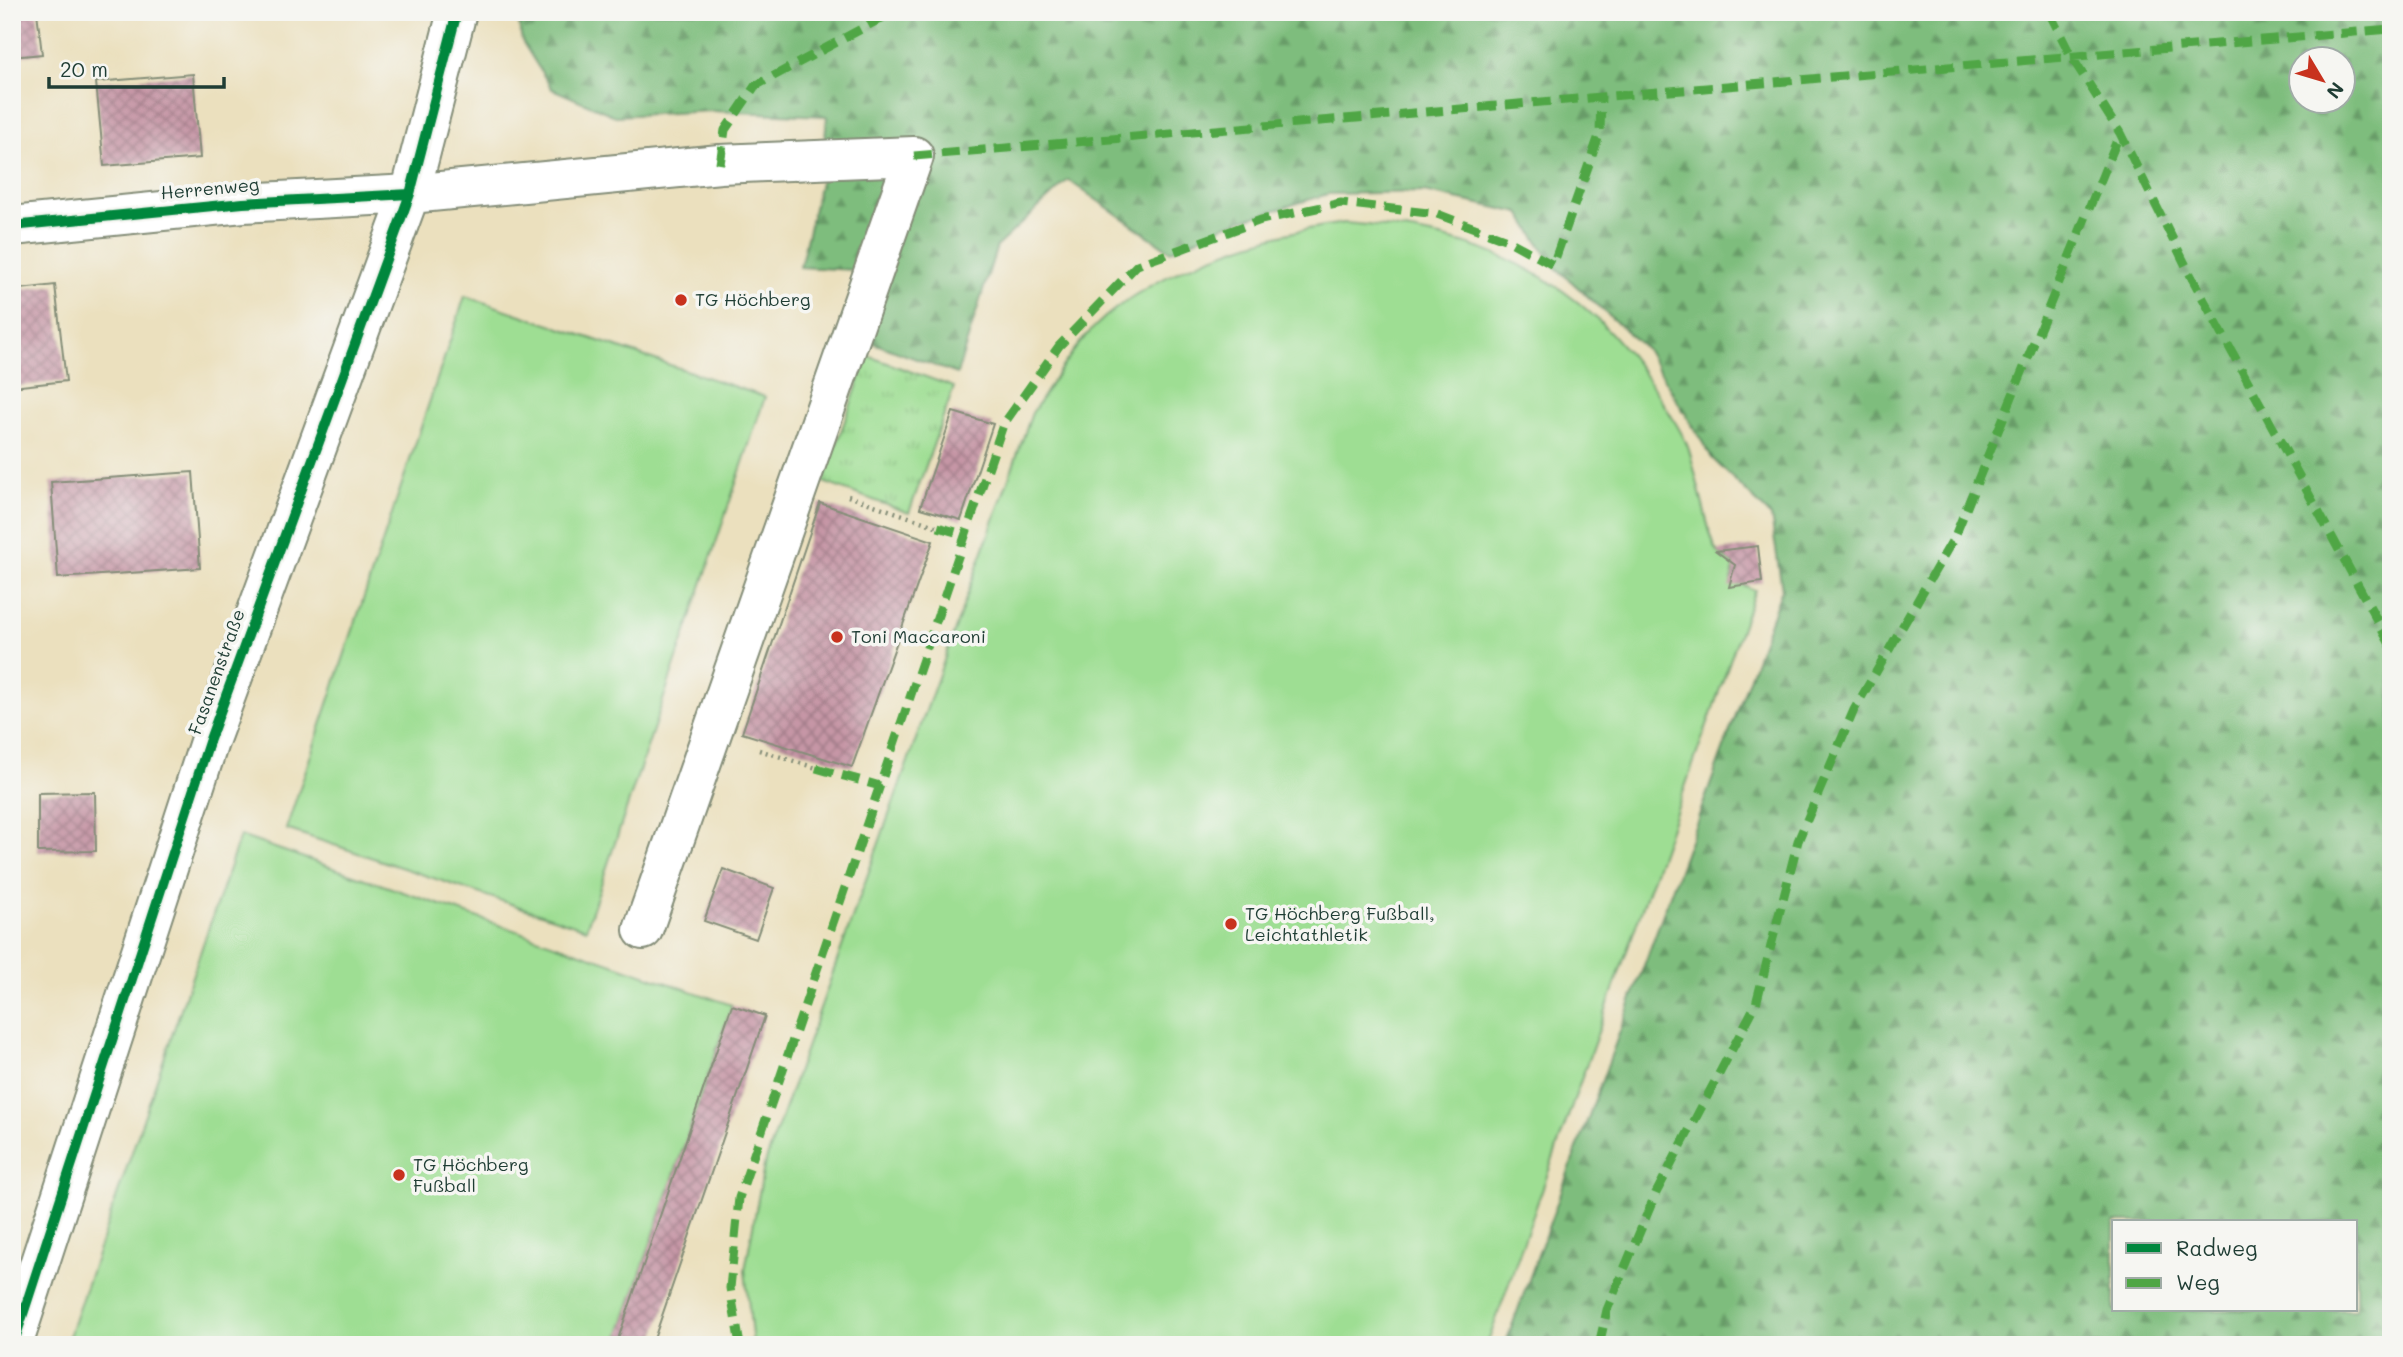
<svg xmlns="http://www.w3.org/2000/svg" width="2403" height="1357" font-family="Mali,sans-serif">
<style>
.forest{fill:url(#forest-firs);stroke:#4e7d58;stroke-width:2;fill-rule:evenodd}
.park{fill:url(#park-tufts);stroke:#5e8e64;stroke-width:2}
.pitch{fill:#9ede93;stroke:#5e8e64;stroke-width:2}
.building{fill:url(#building-cross-hatch)}
.lines{fill:none;stroke-linecap:round;stroke-linejoin:round}
.minor-casing{stroke:#858e79;stroke-width:42}
.path{stroke:#858e79;stroke-width:4.5;stroke-dasharray:2 5;stroke-linecap:butt}
.minor{stroke:#fff;stroke-width:38}
.quiet{stroke:#4fa644;stroke-width:9;stroke-dasharray:18 9;stroke-linecap:butt}
.cycleway-casing{stroke:#f6f6f2;stroke-width:15}
.cycleway{stroke:#00873e;stroke-width:10}
.poi-dot{fill:#c8321e;stroke:#f6f6f2;stroke-width:2.5}
.labels{text-anchor:middle;stroke-width:7;stroke-linejoin:round;paint-order:stroke}
.street-label{font-size:18px;fill:#1f3d34;stroke:#f6f6f2}
.poi-label{font-size:18px;fill:#1f3d34;stroke:#f6f6f2;text-anchor:start}
</style>
<defs>
<pattern id="forest-firs" width="22" height="20" patternUnits="userSpaceOnUse" patternTransform="scale(1.75)"><rect width="22" height="20" fill="#7ebd7d"/><path d="M5 1l3.5 6h-7zM16 11l3.5 6h-7z" fill="#679b67"/></pattern>
<pattern id="park-tufts" width="24" height="20" patternUnits="userSpaceOnUse" patternTransform="scale(1.75)"><rect width="24" height="20" fill="#9ede93"/><path d="M3 7l-1-3M5 7V3M7 7l1-3M15 17l-1-3M17 17v-4M19 17l1-3" fill="none" stroke="#88bf7f"/></pattern>
<pattern id="building-cross-hatch" width="8" height="8" patternUnits="userSpaceOnUse" patternTransform="scale(1.75)"><rect width="8" height="8" fill="#c696a6"/><path d="M0 0l8 8M0 8l8-8" fill="none" stroke="#a07c88"/></pattern>
</defs>
<rect width="100%" height="100%" fill="#f6f6f2"/>
<filter id="ink" filterUnits="userSpaceOnUse"><feTurbulence type="fractalNoise" baseFrequency=".0143" numOctaves="2"/><feDisplacementMap in="SourceGraphic" scale="14" xChannelSelector="R" yChannelSelector="G"/><feConvolveMatrix kernelMatrix="1 2 1 2 8 2 1 2 1" color-interpolation-filters="sRGB"/></filter>
<filter id="wash" filterUnits="userSpaceOnUse"><feTurbulence type="fractalNoise" baseFrequency=".00686" numOctaves="4" result="noise"/><feDisplacementMap in="SourceGraphic" scale="28" xChannelSelector="R" yChannelSelector="G"/><feGaussianBlur stdDeviation="1.57" result="paint"/><feColorMatrix in="noise" values="0 0 0 0 0 0 0 0 0 0 0 0 0 0 0 0 0 1.4 0 .05"/><feComposite in="paint" operator="in"/></filter>
<g filter="url(#wash)">
<rect width="100%" height="100%" fill="#ebe0be"/>
<path class="forest" d="M517 12H2391V1345H1505L1782 589 1771 516 1712 458 1646 349 1553 265 1520 213 1424 192 1328 194 1228 224 1170 251 1068 180 997 246 957 374 851 335 873 271 800 267 822 174 827 116 711 111 615 116 552 89 522 41ZM2302 60H2344V102H2302ZM2114 1222H2356V1310H2114Z"/>
<path class="park" d="M868 356 954 387 909 513 823 482Z"/>
<path class="pitch" d="M1345 223C1477 232 1582 274 1655 390 1666 409 1682 429 1689 450 1695 467 1710 545 1718 552 1722 557 1730 561 1735 565L1731 580 1755 590 1487 1345H753L745 1270 764 1166 1032 413C1049 388 1064 361 1084 338 1140 273 1263 233 1345 223Z
M465 296 765 397 586 929 286 829Z
M240 836 732 1005 616 1345H66Z"/>
<g id="blocks">
<path class="building" d="M12 12H37L42 54 12 57Z
M193 74 200 158 104 166 96 82Z
M12 98 20 166 12 167Z
M55 285 66 381 12 387V290Z
M953 412 993 424 961 520 920 508Z
M193 472 200 568 58 578 51 482Z
M820 503 933 541 852 767 742 733Z
M1758 546 1762 582 1729 587 1735 565 1716 551Z
M95 792 96 851 38 852V793Z
M723 869 774 888 756 939 704 921Z
M732 1005 765 1016 652 1345H616Z"/>
</g>
</g>
<g filter="url(#ink)">
<use href="#blocks" fill-opacity="0" stroke="#858e79" stroke-width="2"/>
<g class="lines">
<g class="minor-casing">
<path id="minor" d="M12 226 243 203 410 194 720 164 914 156 643 930
M13 1345 209 742 410 194 457 12"/>
</g>
<path class="path" d="M848 496 938 527
M759 750 816 768"/>
<use href="#minor" class="minor"/>
<path class="quiet" d="M2049 12 2071 56 2120 133 2192 278 2391 646
M914 156 2391 29
M720 164 725 130 755 86 893 12
M938 527 966 535
M816 768 880 786
M740 1345 730 1288 739 1198 1003 425 1059 346 1137 265 1261 220 1341 203 1437 214 1507 240 1553 265 1600 133 1601 96
M1599 1345 1607 1310 1656 1193 1756 1004 1798 841 1854 710 1955 536 2120 133"/>
<g class="cycleway-casing">
<path id="cycleway" d="M12 226 243 203 410 194
M13 1345 209 742 410 194 457 12"/>
</g>
<use href="#cycleway" class="cycleway"/>
</g>
</g>
<g class="poi-dot">
<circle cx="681" cy="300" r="7"/>
<circle cx="837" cy="637" r="7"/>
<circle cx="1231" cy="924" r="7"/>
<circle cx="399" cy="1175" r="7"/>
</g>
<g class="labels">
<g class="street-label">
<text transform="translate(210 189) rotate(-5)" y="6">Herrenweg</text>
<text transform="translate(217 672) rotate(-70)" y="6">Fasanenstraße</text>
</g>
<g class="poi-label">
<text x="695" y="306">TG Höchberg</text>
<text x="851" y="643">Toni Maccaroni</text>
<text x="1245" y="920">TG Höchberg Fußball,<tspan x="1245" dy="21">Leichtathletik</tspan></text>
<text x="413" y="1171">TG Höchberg<tspan x="413" dy="21">Fußball</tspan></text>
</g>
</g>
<rect width="2403" height="1357" fill="none" stroke="#f6f6f2" stroke-width="42"/>
<rect x="2112" y="1220" width="245" height="91" fill="#f6f6f2" stroke="#a0aca6" stroke-width="2"/>
<rect x="2126" y="1243" width="35" height="10" fill="#00873e" stroke="#a0aca6" stroke-width="2"/>
<text x="2176" y="1256" font-size="21" fill="#1f3d34">Radweg</text>
<rect x="2126" y="1278" width="35" height="10" fill="#4fa644" stroke="#a0aca6" stroke-width="2"/>
<text x="2176" y="1290" font-size="21" fill="#1f3d34">Weg</text>
<g transform="translate(2322 80) rotate(128)"><circle r="33" fill="#f6f6f2" stroke="#a0aca6" stroke-width="2"/>
<path d="M0-5L12 26L0 18L-12 26Z" fill="#c8321e"/>
<text y="-10" font-size="19" font-weight="bold" text-anchor="middle" fill="#1f3d34">N</text>
</g>
<path d="M49 77v10h175v-10" fill="none" stroke="#1f3d34" stroke-width="3.5"/>
<text x="60" y="77" font-size="21" fill="#1f3d34" stroke="#f6f6f2" stroke-width="5" paint-order="stroke">20 m</text>
</svg>
